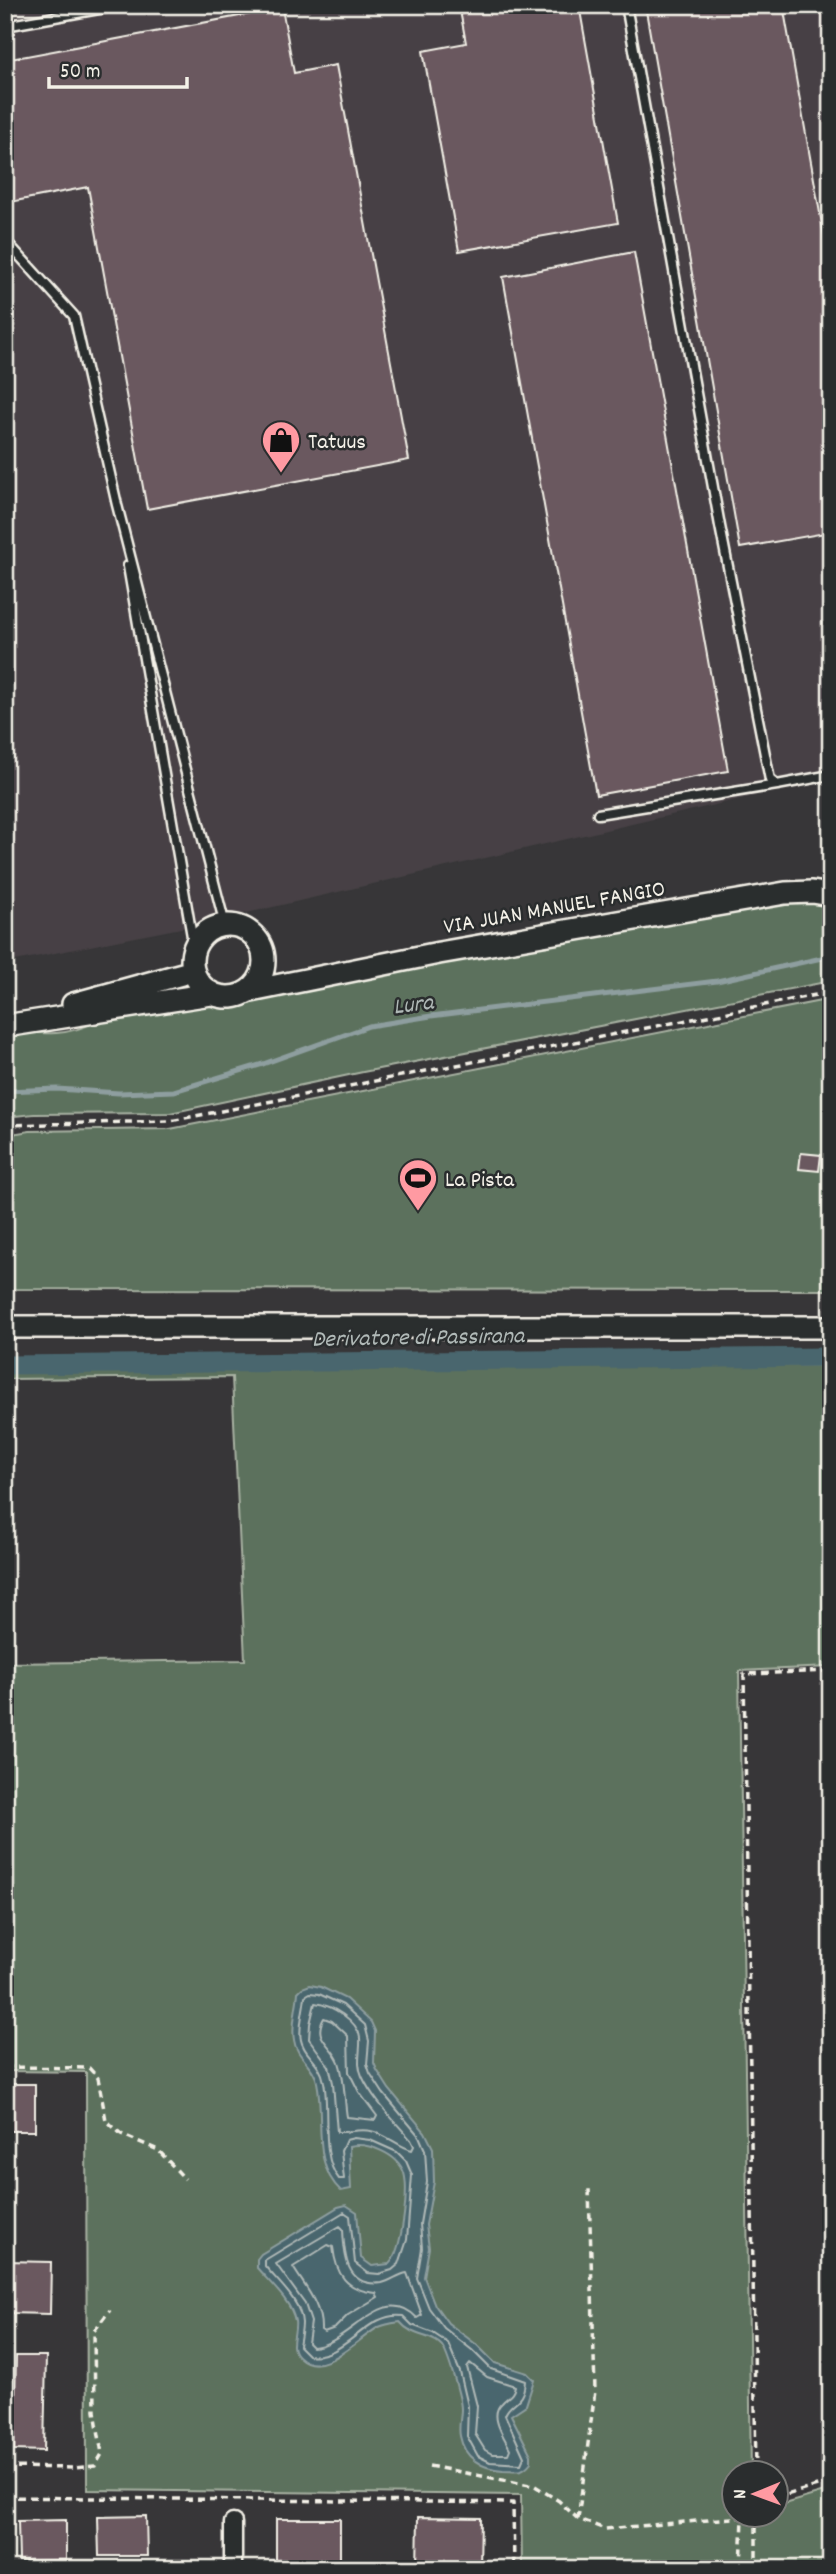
<svg xmlns="http://www.w3.org/2000/svg" width="836" height="2574" font-family="Dekko,sans-serif">
<style>
.built{fill:#464044}
.green{fill:#5b715d;stroke:#a8b1a2;stroke-width:2}
.water{fill:#4a666e;stroke:#8e9e9f;stroke-width:2}
.lines{fill:none;stroke-linecap:round;stroke-linejoin:round}
.shore{stroke:#b0b9b7;stroke-width:2}
.stream{stroke:#8e9e9f;stroke-width:5}
.canal{stroke:#4a666e;stroke-width:19}
.building{fill:#6a585f;stroke:#f4f1e8;stroke-width:2}
.lane-casing{stroke:#f4f1e8;stroke-width:13}
.street-casing{stroke:#f4f1e8;stroke-width:21}
.secondary-casing{stroke:#f4f1e8;stroke-width:26}
.path{stroke:#f4f1e8;stroke-width:3.5;stroke-dasharray:7 5;stroke-linecap:butt}
.lane{stroke:#2a2d2e;stroke-width:8}
.street{stroke:#2a2d2e;stroke-width:16}
.secondary{stroke:#2a2d2e;stroke-width:21}
.labels{text-anchor:middle;stroke-width:5;stroke-linejoin:round;paint-order:stroke}
.poi-label{font-size:23px;fill:#f4f1e8;stroke:#2a2d2e;text-anchor:start}
.street-label{font-size:23px;fill:#f4f1e8;stroke:#2a2d2e}
.water-label{font-size:24px;font-style:italic;fill:#b0b9b7;stroke:#2a2d2e}
</style>
<rect width="100%" height="100%" fill="#373638"/>
<filter id="ink" filterUnits="userSpaceOnUse"><feTurbulence type="fractalNoise" baseFrequency=".0143" numOctaves="2"/><feDisplacementMap in="SourceGraphic" scale="14" xChannelSelector="R" yChannelSelector="G"/><feConvolveMatrix kernelMatrix="1 2 1 2 8 2 1 2 1" color-interpolation-filters="sRGB"/></filter>
<g filter="url(#ink)">
<path class="built" d="M5 5H831V778L191 926 5 963Z"/>
<path class="green" d="M785 900 831 903V981L363 1072 170 1113 34 1114 5 1117V1031C35 1033 67 1038 94 1022Z
M831 999V1290L5 1289V1135L30 1131 170 1129Z
M831 1365V1667L739 1671 751 2472H734V2514H776L777 2506 831 2490V2569H522L521 2495 87 2490 86 2072 5 2071V1663L245 1660 232 1377 5 1379V1369Z"/>
<path class="water" d="M310 1985 321 1987 346 1999 371 2022 375 2031 374 2063 377 2070 389 2089 425 2132 433 2148 434 2182 426 2225 429 2248 424 2277 435 2305 448 2323 477 2345 495 2363 527 2373 534 2380 526 2405 511 2415 531 2455V2462C522 2474 516 2470 503 2470 482 2469 464 2458 460 2436 458 2427 461 2418 461 2409 461 2399 448 2354 442 2346 432 2334 413 2338 400 2322 393 2323 385 2324 379 2327 359 2337 323 2380 299 2357 287 2347 297 2334 295 2321 291 2301 270 2283 257 2268V2259L261 2254 338 2207 346 2205 357 2212 361 2258 372 2266 389 2264C402 2252 409 2190 404 2173 398 2154 368 2142 349 2146L351 2189 341 2191C311 2163 325 2119 317 2082 314 2065 296 2057 294 2040 291 2026 297 2007 298 1992L302 1988Z"/>
<g class="lines">
<path class="shore" d="M310 1993 319 1994 343 2005 365 2025 369 2041 367 2064 370 2073 383 2093 419 2136 425 2150 427 2182 420 2224 422 2248 417 2278 429 2308 444 2328 472 2350 491 2369 525 2381C523 2406 511 2400 505 2415L524 2457 521 2464 490 2462 478 2456 467 2436 468 2406 460 2372 448 2343 433 2333 412 2325 403 2316C365 2311 346 2361 308 2355L299 2346C300 2339 302 2330 302 2323 301 2301 278 2282 265 2266V2260L344 2212 350 2216 355 2263 368 2273 379 2274 392 2270 399 2264 407 2240 412 2175 406 2161 397 2152 370 2140 354 2138 346 2140 341 2151 344 2179H339C320 2157 330 2111 324 2082 320 2060 304 2056 301 2040 298 2028 304 2009 305 1996Z
M315 2003C331 2005 358 2020 360 2038 361 2052 356 2062 362 2076 373 2100 394 2120 411 2140L414 2146 412 2150C399 2147 386 2134 371 2131 359 2128 347 2133 337 2132L333 2083 329 2066 309 2039 310 2024Z
M324 2018 332 2021 348 2036 349 2072 359 2092 377 2116 375 2120 347 2117C344 2099 345 2079 339 2062 332 2044 312 2039 324 2018Z
M340 2226 343 2229C344 2255 346 2288 382 2283 391 2281 399 2274 407 2273L422 2315 417 2318C383 2280 347 2347 312 2347L308 2343 311 2322 305 2304 276 2264Z
M328 2245 333 2247C336 2275 346 2290 376 2293L378 2297 348 2315 335 2328 324 2332 321 2330C322 2305 305 2287 293 2267Z
M470 2363 487 2377 515 2386C513 2396 508 2396 502 2403 488 2415 504 2437 510 2449L508 2454H492L485 2450 475 2434 477 2406 467 2367Z"/>
<path class="stream" d="M5 1091 57 1089 119 1093 174 1091 263 1064 369 1026 431 1016 717 981 831 956"/>
<path class="canal" d="M5 1365 831 1357"/>
</g>
<path class="building" d="M459 5H579L618 223 459 251 423 51 466 43Z
M645 5H783L831 275V532L740 548Z
M282 8 294 73 336 65 409 460 147 509 88 187 5 203V60Z
M634 252 728 771 596 795 503 277Z
M801 1153 821 1155 819 1171 799 1169Z
M5 2084H35V2131H5Z
M5 2261 51 2262 50 2314 5 2313Z
M16 2356H46L44 2451 14 2450Z
M146 2516 147 2556H99L98 2517Z
M418 2517 481 2518 480 2569H417Z
M276 2519H340V2569H276Z
M66 2520V2560L19 2561 18 2521Z"/>
<g class="lines">
<g class="lane-casing">
<path id="lane" d="M626 5 720 526 770 780 777 785 831 775
M5 26 121 5
M5 240 74 316 117 505 225 925
M128 566 194 948
M598 814 777 785"/>
</g>
<g class="street-casing">
<path id="street" d="M233 2523V2569"/>
</g>
<g class="secondary-casing">
<path id="secondary" d="M192 961a36 36 0 1 1 72 0a36 36 0 1 1-72 0Z
M251 991 439 953 785 893 812 892 831 895
M73 1004 193 971
M5 1026 211 994
M5 1327H831"/>
</g>
<path class="path" d="M5 1125 170 1121 831 992
M5 2067 89 2068 98 2078 106 2120 121 2134 158 2150 185 2179
M429 2466 535 2486 559 2501 578 2519 605 2529 743 2517 741 2569
M5 2467 75 2468 95 2466 102 2454 95 2411 94 2331 110 2310
M756 2472 744 1674 831 1671
M5 2497 513 2503 514 2569
M776 2498 831 2482
M578 2519 595 2391 589 2189
M756 2569V2514"/>
<use href="#lane" class="lane"/>
<use href="#street" class="street"/>
<use href="#secondary" class="secondary"/>
</g>
</g>
<defs>
<g id="shop-pin" transform="scale(2.0125)"><path d="M0 17L-7.5 6A9.5 9.5 0 1 1 7.5 6Z" fill="#ff9aa2" stroke="#2a2d2e"/><path d="M-5-2.5h2.3a2.7 3.5 0 0 1 5.4 0H5L5.5 6h-11ZM-1.5-2.5h3a1.5 2.3 0 0 0-3 0Z" fill="#111"/></g>
<g id="stadium-pin" transform="scale(2.0125)"><path d="M0 17L-7.5 6A9.5 9.5 0 1 1 7.5 6Z" fill="#ff9aa2" stroke="#2a2d2e"/><path d="M0-5a6.5 5 0 1 0 0 10a6.5 5 0 1 0 0-10ZM-3.5-1.8h7v3.6h-7Z" fill="#111"/></g>
</defs>
<g fill-rule="evenodd">
<use href="#shop-pin" x="281" y="440"/>
<use href="#stadium-pin" x="418" y="1178"/>
</g>
<g class="labels">
<g class="poi-label">
<text x="308" y="448">Tatuus</text>
<text x="445" y="1186">La Pista</text>
</g>
<g class="street-label">
<text transform="translate(554 906) rotate(-10)" y="8">VIA JUAN MANUEL FANGIO</text>
</g>
<g class="water-label">
<text transform="translate(413 1003) rotate(-7)" y="8">Lura</text>
<text transform="translate(418 1336) rotate(-1)" y="8">Derivatore di Passirana</text>
</g>
</g>
<rect width="836" height="2574" fill="none" stroke="#2a2d2e" stroke-width="28"/>
<rect x="14" y="14" width="808" height="2546" fill="none" stroke="#f4f1e8" stroke-width="2.5" filter="url(#ink)"/>
<g transform="translate(755 2494) rotate(269)"><circle r="33" fill="#2a2d2e" stroke="#7b7b78" stroke-width="2"/>
<path d="M0-5L12 26L0 18L-12 26Z" fill="#ff9aa2"/>
<text y="-10" font-size="19" font-weight="bold" text-anchor="middle" fill="#f4f1e8">N</text>
</g>
<path d="M49 77v10h138v-10" fill="none" stroke="#f4f1e8" stroke-width="3.5"/>
<text x="60" y="77" font-size="21" fill="#f4f1e8" stroke="#2a2d2e" stroke-width="5" paint-order="stroke">50 m</text>
</svg>
